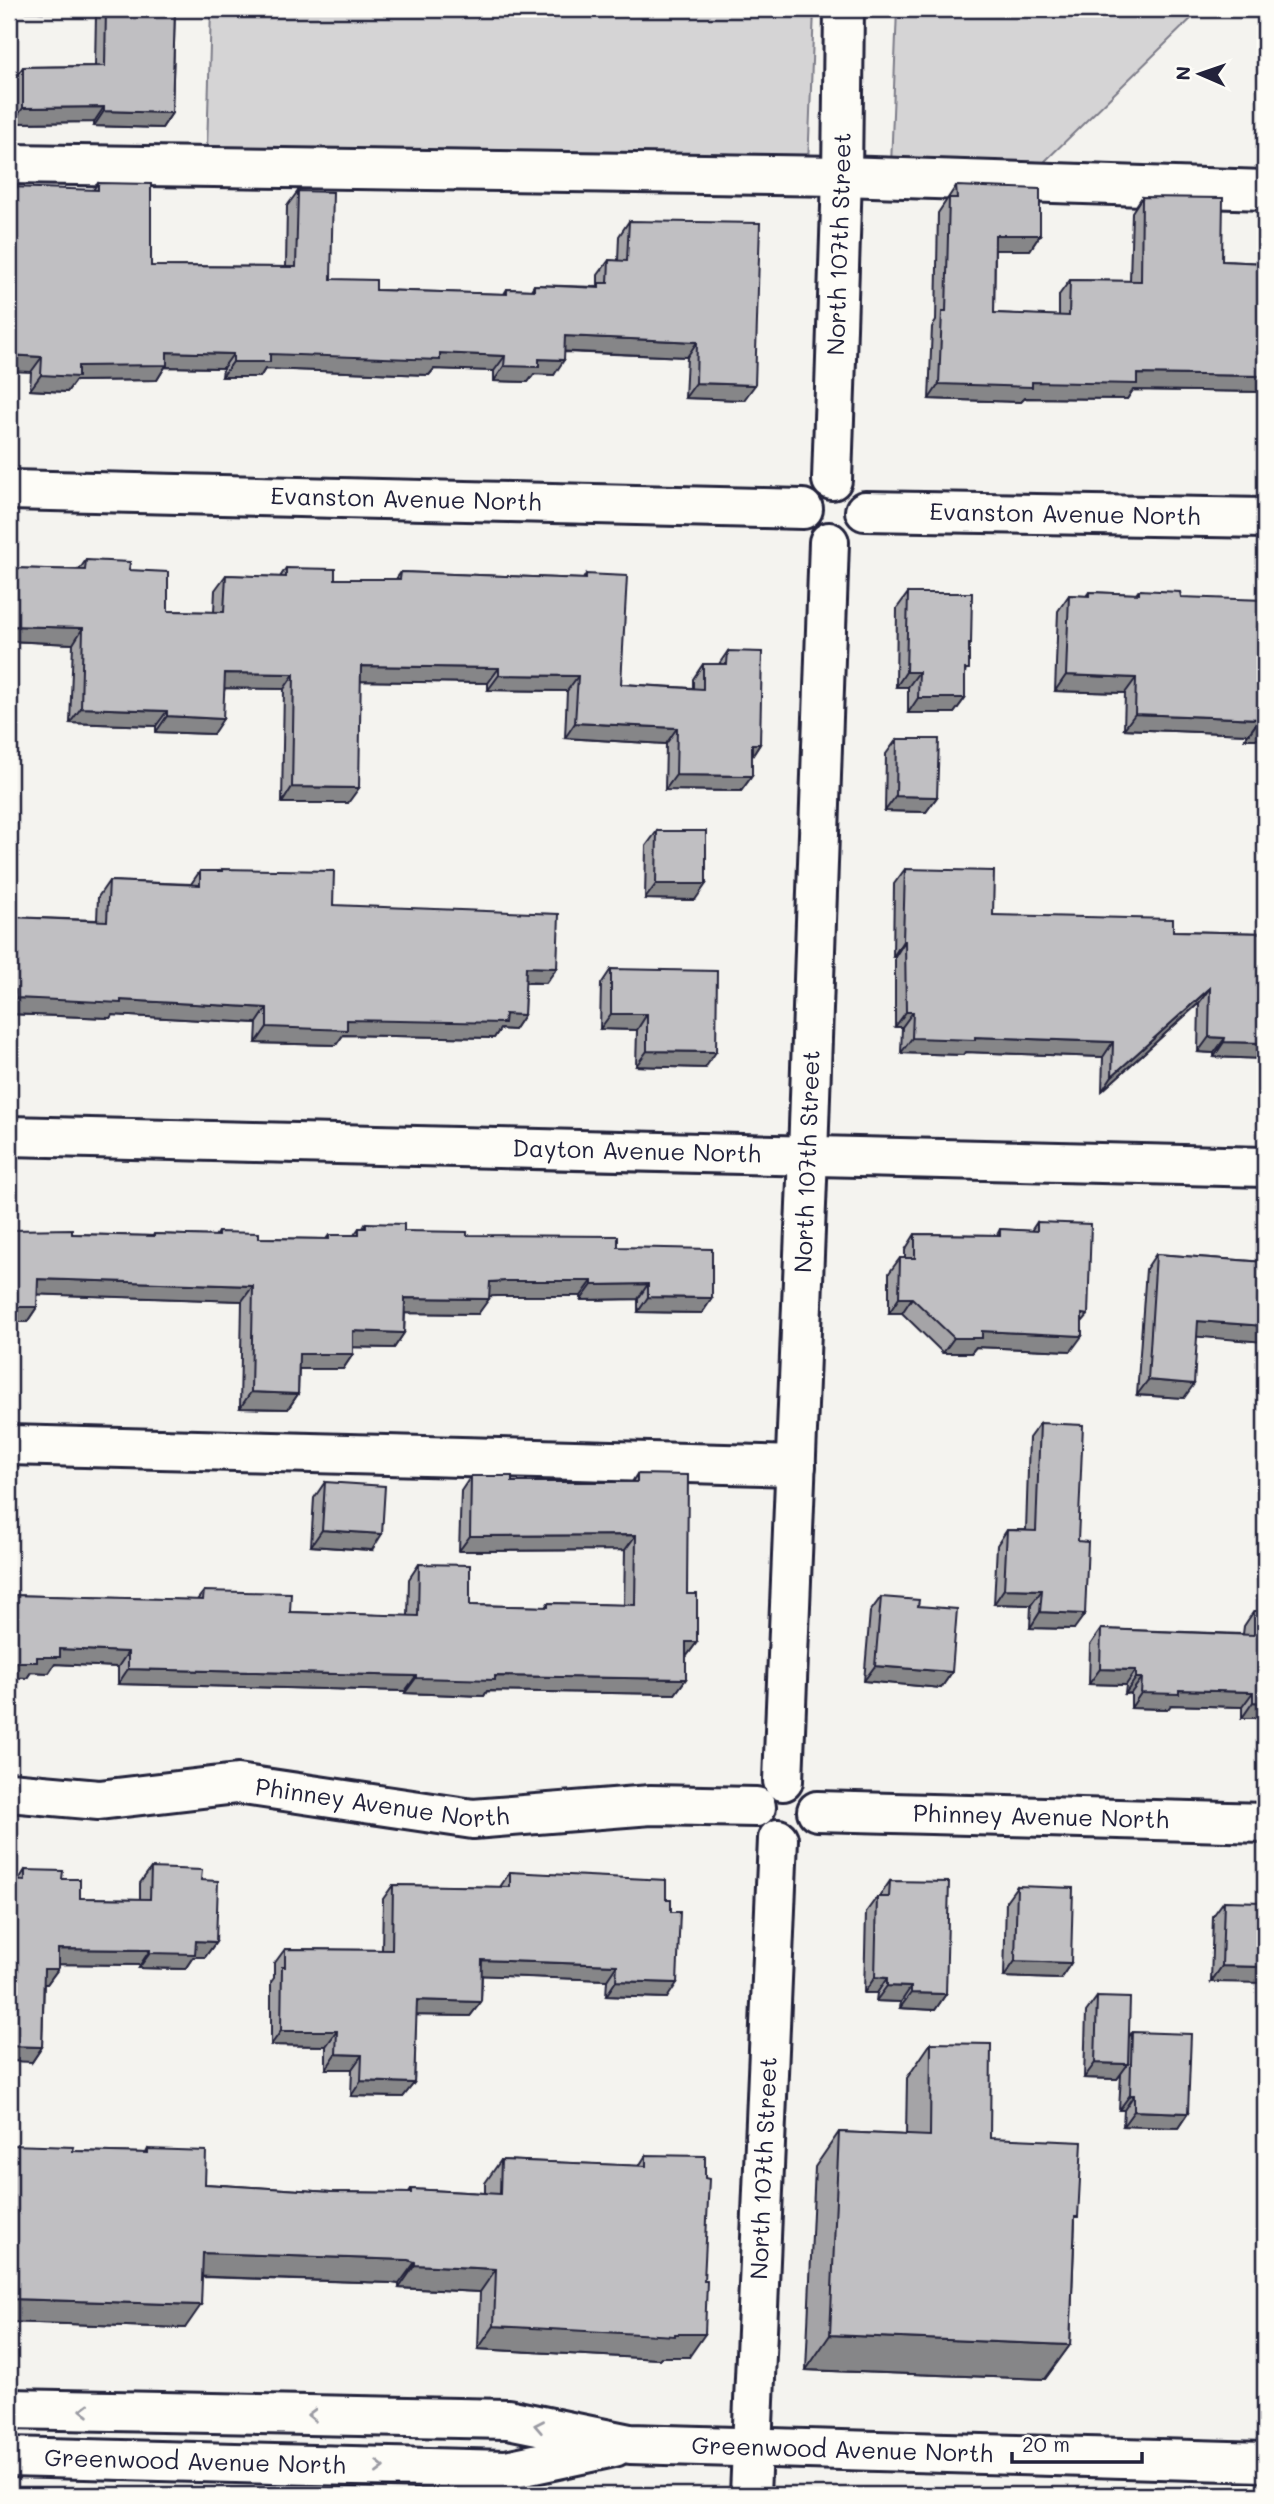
<svg xmlns="http://www.w3.org/2000/svg" width="1274" height="2504" font-family="Mali,sans-serif">
<style>
.green{fill:#d5d4d5;stroke:#7c7b88;stroke-width:2}
.lines{fill:none;stroke-linecap:round;stroke-linejoin:round}
.minor-casing{stroke:#22223b;stroke-width:44}
.major-casing{stroke:#22223b;stroke-width:44}
.minor{stroke:#fdfcf7;stroke-width:38}
.major{stroke:#fdfcf7;stroke-width:38}
.wall{fill:#a5a4a7;stroke:#22223b;stroke-width:2}
.shaded-wall{fill:#868688;stroke:#22223b;stroke-width:2}
.building{fill:#c0bfc2;stroke:#22223b;stroke-width:2}
.oneway{stroke:#9a9aa2}
.labels{text-anchor:middle;stroke-width:7;stroke-linejoin:round;paint-order:stroke}
.street-label{font-size:24px;fill:#22223b;stroke:#fdfcf7}
</style>
<rect width="100%" height="100%" fill="#f4f3ef"/>
<filter id="ink" filterUnits="userSpaceOnUse"><feTurbulence type="fractalNoise" baseFrequency=".0143" numOctaves="2"/><feDisplacementMap in="SourceGraphic" scale="14" xChannelSelector="R" yChannelSelector="G"/><feConvolveMatrix kernelMatrix="1 2 1 2 8 2 1 2 1" color-interpolation-filters="sRGB"/></filter>
<g filter="url(#ink)">
<path class="green" d="M211 9H814L808 165 207 150Z
M897 9H1201L1039 167 891 166Z"/>
<g class="lines">
<g class="minor-casing">
<g id="minor">
<path d="M9 164 842 176 1265 190"/>
<path id="s1" d="M832 480 842 176 844 9"/>
<path id="s2" d="M9 490 803 509"/>
<path id="s3" d="M865 511 1265 518"/>
<path id="s4" d="M9 1136 1265 1167"/>
<path d="M9 1445 796 1466"/>
<path id="s5" d="M783 1781 808 1155 829 542"/>
<path id="s6" d="M9 1792 99 1800 237 1784 473 1819 651 1805 756 1807"/>
<path id="s7" d="M817 1811 1265 1823"/>
<path id="s8" d="M750 2495 778 1839"/>
</g>
</g>
<g class="major-casing">
<g id="major">
<path id="s9" d="M9 2409 508 2419 630 2444 1265 2462"/>
<path id="s10" d="M9 2457 506 2470 614 2447"/>
</g>
</g>
<use href="#minor" class="minor"/>
<use href="#major" class="major"/>
</g>
<path class="wall" d="M9 9H175L172 113 162 128 94 126V122L12 123V82L23 67 95 66 96 14 9 11Z
M98 183 151 266 286 267 287 206 298 191 331 279 376 290 504 294 507 289 531 290 534 285 596 287 598 285V275L609 260 618 261 619 236 629 221 744 400 685 398 687 357 564 352 554 375 534 374 528 382 494 381V371L434 369 429 375 265 369 260 377H222L223 368 165 367 157 380 75 381 67 392 30 390 31 372 93 190Z
M956 186 1040 235 1030 250H995L994 313 1059 316V295L1070 280 1130 281 1132 212 1142 197 1222 261 1265 263V392L1133 390 1127 399 1025 398 1021 402 929 399 932 327 936 321 938 213Z
M86 560 129 570 168 611 214 612 215 590 226 575 280 577 286 568 335 579H396L401 572 583 579 586 574 621 684 693 688V679L703 664H719L728 651 760 744 752 756V776L741 791 665 790 666 744 565 738 567 691 488 690V683L360 681 348 803H282L284 689 225 688 213 734 156 732V726L70 723 73 644 9 641V568L79 570Z
M1139 590 1181 597 1265 739H1245L1249 734 1124 729 1125 693 1055 691 1058 611 1069 595 1086 596 1089 592 1136 594Z
M908 593 971 644 969 647 965 674V698L954 713H908V687H896L897 608Z
M897 739 937 797 926 812 885 811 886 754Z
M657 831 695 900 645 899 646 846Z
M222 869 333 905 546 983H525L524 1015 514 1030 500 1029 494 1038 343 1035 336 1045 256 1043 257 1023 112 1015 110 1018 9 1014V917L97 920 98 897 109 881 191 884 200 871H220Z
M905 869 993 915 1173 931 1265 933V1059L1214 1057V1053L1198 1052 1199 1003 1102 1091 1103 1057 966 1052 964 1055 901 1053 902 1027H895V957H893L894 884Z
M611 969 705 1068 636 1066 637 1030 600 1029 601 984Z
M1037 1222 1088 1315 1082 1322 1071 1351 976 1347 971 1353H943L902 1313H889V1273L900 1258H905V1250L915 1234 997 1235 1000 1229 1031 1231Z
M366 1223 404 1231 618 1247 712 1298 702 1313 638 1312V1299L581 1300V1296H489L478 1314 405 1313 404 1333 394 1348 353 1347V1354L343 1369H299L298 1394 288 1409 240 1408 242 1301 37 1294V1307L27 1322H9L72 1234 153 1236 154 1234 215 1236 218 1232 259 1238 326 1239 329 1235H354L359 1228H363Z
M1156 1254 1265 1262V1342L1197 1336 1184 1398 1137 1395 1146 1269Z
M1040 1423 1078 1541 1074 1629 1030 1628 1031 1605 994 1604 997 1545 1007 1530H1026L1029 1438Z
M637 1474 687 1594 697 1642 686 1657V1679L675 1694 487 1691 484 1696 405 1693V1691L118 1684V1667L55 1664 49 1673 31 1672 27 1678 9 1677V1595L197 1600 204 1591 290 1612 408 1616 409 1579 419 1564 470 1605 545 1607 548 1603 624 1605 625 1550 459 1551 461 1491 471 1476 512 1482H632Z
M325 1482 372 1550 311 1546 314 1498Z
M1265 1489V1543H1262L1263 1492Z
M881 1597 918 1606 952 1672 941 1688 864 1681 870 1612Z
M1254 1611H1265V1718H1242V1707L1171 1705 1168 1709 1131 1708V1693L1125 1694 1126 1685 1089 1684 1090 1645 1101 1629 1243 1634 1244 1626Z
M151 1868 201 1880 216 1942 205 1957H193L185 1969 139 1968 140 1965 58 1964V1969L47 1984H44L42 2047 32 2062 18 1881 25 1870 62 1879 80 1898 140 1899V1883Z
M510 1872 666 1899 667 1998 606 1996 607 1980 482 1975 481 2002 470 2016 416 2015 414 2083 403 2097 351 2096 352 2069H326V2046L271 2045V1982L274 1978V1964L285 1949 382 1950 383 1899 393 1885 500 1887Z
M890 1881 946 1994 935 2010 900 2008 901 2002 876 2001 877 1993H864L866 1912 877 1897H879Z
M1017 1886 1071 1963 1060 1979 1004 1977 1006 1901Z
M1224 1901 1263 1911 1211 1982 1213 1916Z
M1097 1997 1129 2037 1132 2032 1188 2113 1178 2128 1123 2126 1124 2110H1119L1121 2074 1117 2079 1084 2078 1086 2012Z
M931 2043 990 2138 1075 2221 1070 2345 1045 2379 806 2370 815 2167 839 2132 906 2135 907 2078Z
M9 2145 73 2151 146 2153 148 2149 205 2184 331 2192 408 2193 411 2189 485 2193V2183L501 2160 639 2166 646 2155 689 2357H661L659 2359 478 2349 480 2292 399 2288V2284L392 2283 202 2277 185 2328 9 2322Z"/>
<path class="shaded-wall" d="M9 9H100L96 14 9 11Z
M104 107 94 122 12 123 23 108Z
M104 111 172 113 162 128 94 126Z
M995 235H1040L1030 250H984Z
M565 336 697 342 687 357 554 351Z
M167 352 233 354 223 368 165 367 157 380 75 381 67 392 30 390 41 375 78 366Z
M440 353 505 356 494 371 434 369 429 375 265 369 260 377H222L233 362 270 354Z
M9 355 42 357 31 372 9 371Z
M539 359 564 360 554 375 534 374 528 382 494 381 504 366Z
M1137 374 1265 376V392L1133 390 1127 399 1025 398 1021 402 929 399 939 384 1032 382Z
M696 383 755 385 744 400 685 398Z
M11 626 83 628 73 644 9 641V629Z
M361 666 499 668 488 683 350 681Z
M906 672H919L908 687H896Z
M225 673 294 674 284 689 214 688Z
M499 675 578 676 567 691 488 690Z
M1066 675 1136 678 1125 693 1055 691Z
M918 698H965L954 713H908Z
M81 708 167 711 156 726 70 723Z
M1135 714 1260 719 1249 734 1124 729Z
M167 716 223 719 213 734 156 732Z
M575 723 677 728 666 744 565 738Z
M1256 724H1265V739H1245Z
M752 744H760L750 760Z
M676 775 752 776 741 791 665 790Z
M292 787 359 788 348 803H282Z
M896 796 937 797 926 812 885 811Z
M656 884H706L695 900 645 899Z
M903 941H905L895 957H893Z
M526 967 557 968 546 983 515 982Z
M1210 988 1199 1003 1102 1091 1112 1076Z
M9 990H16L9 1000Z
M16 998 121 1000 267 1008 257 1023 112 1015 110 1018 9 1014V1008Z
M906 1012H913L902 1027H895Z
M505 1014 524 1015 514 1030 500 1029 494 1038 343 1035 336 1045 256 1043 267 1027 347 1020Z
M611 1014H647L637 1030 600 1029Z
M975 1037 1113 1042 1103 1057 966 1052 964 1055 901 1053 912 1038Z
M1209 1037 1225 1038 1214 1053 1198 1052Z
M1224 1042 1265 1043V1059L1214 1057Z
M647 1051 716 1052 705 1068 636 1066Z
M38 1279 253 1286 242 1301 27 1294Z
M506 1281H592L581 1296H496L479 1297 490 1282Z
M648 1284 638 1299 581 1300 592 1285Z
M648 1297 712 1298 702 1313 638 1312Z
M405 1298 489 1299 478 1314 395 1313Z
M899 1298H912L902 1313H889Z
M9 1307H37L27 1322H9Z
M1198 1321 1265 1326V1342L1188 1336Z
M353 1331 404 1333 394 1348 343 1347Z
M982 1331 1082 1336 1071 1351 976 1347 971 1353H943L954 1338Z
M299 1354H353L343 1369H289Z
M1148 1380 1194 1384 1184 1398 1137 1395Z
M251 1392 298 1394 288 1409 240 1408Z
M322 1530 382 1534 372 1550 311 1546Z
M636 1535 625 1550 459 1551 470 1536Z
M1004 1589 1042 1590 1031 1605 994 1604Z
M1040 1612 1085 1614 1074 1629 1030 1628Z
M686 1642H697L686 1657Z
M60 1649 128 1652 118 1667 55 1664 49 1673 31 1672 27 1678 9 1677V1662L37 1657Z
M875 1666 952 1672 941 1688 864 1681Z
M128 1669 416 1676 405 1691 118 1684Z
M1100 1669 1136 1670 1126 1685 1089 1684Z
M495 1676 686 1679 675 1694 487 1691 484 1696 405 1693 416 1678Z
M1136 1678H1142L1131 1693 1125 1694Z
M1179 1690 1253 1692 1242 1707 1171 1705 1168 1709 1131 1708 1141 1693Z
M1253 1702 1265 1703V1718H1242Z
M196 1941 216 1942 205 1957H193L185 1969 139 1968 150 1953Z
M58 1949 150 1950 140 1965 47 1964Z
M482 1960 617 1965 607 1980 472 1975Z
M1015 1961 1071 1963 1060 1979 1004 1977Z
M1222 1966 1265 1967V1983L1211 1982Z
M44 1969H58L47 1984H34Z
M875 1977 887 1978 877 1993H864Z
M616 1981 677 1983 667 1998 606 1996Z
M887 1986 911 1987 901 2002 876 2001Z
M911 1993 946 1994 935 2010 900 2008Z
M417 2000 481 2002 470 2016 406 2015Z
M281 2031H337L326 2046 271 2045Z
M9 2046 42 2047 32 2062 9 2061Z
M336 2054 362 2055 352 2069H326Z
M1095 2063 1128 2064 1117 2079 1084 2078Z
M361 2081 414 2083 403 2097 351 2096Z
M1130 2095H1134L1124 2110H1119Z
M1134 2111 1188 2113 1178 2128 1123 2126Z
M203 2253 408 2260 415 2262 399 2284 392 2283 187 2276Z
M415 2265 496 2269 480 2292 399 2288Z
M12 2299 201 2305 185 2328 9 2322V2304Z
M494 2326 705 2334 689 2357H661L659 2359 478 2349Z
M830 2335 1070 2345 1045 2379 806 2370Z"/>
<path class="building" d="M106 9H175L172 113 104 111V107L23 108V67L105 66Z
M98 183 151 184V266L296 267 298 191 333 192 331 279 376 280V290L507 294V289L534 290V285L599 288V283H608L609 260 627 261 629 221 760 223 755 385 696 383 697 342 565 336 564 360 539 359V367L504 366 505 356 440 353V360L270 354V362H233V354L167 352V365L78 366V377L41 375 42 357 9 355V187L98 190Z
M956 186 1040 189V235H995L994 313 1069 316 1070 280 1141 281 1142 197 1223 198 1222 261 1265 263V376L1137 374V384L1032 382V387L939 384 942 312H946L949 198H957Z
M86 560 130 562 129 570 168 572V611L224 612 226 575 286 577V568L335 569V579H400L401 572 586 579V574L627 576 621 684 703 689V664H727L728 651 762 652 760 744H752V776L676 775 677 728 575 723 578 676 499 675V668L361 666 359 788 292 787 294 674 225 673 223 719 167 716V711L81 708 83 628 11 626V629H9V568L85 570Z
M1139 590 1180 592 1181 597 1264 600 1263 603H1265V724H1256L1260 719 1135 714 1136 678 1066 675 1069 595 1089 596V592L1139 594Z
M908 593H972L971 644H969V669H965V698H918L919 672H906Z
M897 739H939L937 797 896 796Z
M9 740H10L9 777Z
M657 831H706V884H656Z
M222 869 334 871 333 905 559 914 557 968 526 967 524 1015 505 1014 504 1023 347 1020V1030L267 1027V1008L121 1000V1003L16 998V990H9V917L107 921 109 881 200 885V871H222Z
M905 869 994 871 993 915 1173 919V931L1265 933V1043L1224 1042 1225 1038 1209 1037 1210 988 1112 1076 1113 1042 975 1037V1040L912 1038 913 1012H906L905 941H903Z
M611 969 717 971 716 1052 647 1051V1014H611Z
M1037 1222 1091 1224 1088 1315 1082 1314V1336L982 1331V1338H954L912 1298H899L900 1258H915V1234L1000 1235V1229L1037 1231Z
M366 1223 404 1224V1231L467 1232V1235L618 1236V1247L712 1249V1298L648 1297V1284L592 1285V1281H506L490 1282 489 1299 405 1298 404 1333 353 1331V1354H299L298 1394 251 1392 253 1286 38 1279 37 1307H9V1230L72 1229V1234L154 1236V1234L218 1236V1232L259 1233V1238L329 1239V1235H359V1228H366Z
M1156 1254 1265 1262V1326L1198 1321 1194 1384 1148 1380Z
M1040 1423 1083 1425 1078 1541 1088 1542 1085 1614 1040 1612 1042 1590 1004 1589 1007 1530 1036 1531Z
M637 1474 688 1475 687 1594H697V1642H686V1679L495 1676V1680L416 1678V1676L128 1669V1652L60 1649V1657H37V1662H9V1595L203 1600 204 1591 291 1593 290 1612 418 1616 419 1564 470 1565V1605L548 1607V1603L635 1605 636 1535 470 1536 471 1476H512V1482H637Z
M325 1482 385 1486 382 1534 322 1530Z
M881 1597 919 1600 918 1606 957 1609 952 1672 875 1666Z
M1254 1611H1265V1703L1253 1702V1692L1179 1690V1694L1141 1693 1142 1678H1136V1670L1100 1669 1101 1629 1254 1635Z
M151 1868 202 1870 201 1880 218 1881 216 1942 196 1941 195 1954 150 1953V1950L58 1949V1969H44L42 2047 9 2046V1880L25 1881V1870L63 1871 62 1879H80V1898L150 1899Z
M510 1872 666 1880V1899H671V1912H680L677 1983 616 1981 617 1965 482 1960 481 2002 417 2000 414 2083 361 2081 362 2055 336 2054 337 2031H281L282 1967H285V1949L392 1950 393 1885 510 1887Z
M890 1881 949 1882 946 1994 911 1993V1987L887 1986V1978L875 1977 877 1897H889Z
M1017 1886 1073 1888 1071 1963 1015 1961Z
M1224 1901 1263 1902V1911H1265V1967L1222 1966Z
M1097 1997 1130 1998 1128 2064 1095 2063Z
M1132 2032 1191 2034 1188 2113 1134 2111V2095H1130Z
M931 2043 991 2044 990 2138 1082 2142 1078 2217H1075L1070 2345 830 2335 839 2132 930 2136Z
M9 2145 74 2147 73 2151 148 2153V2149L206 2151 205 2184 331 2192 411 2193V2189L500 2194 501 2160 646 2166V2155L705 2156V2178L709 2179 704 2281H707L705 2334H675V2336L494 2326 496 2269 415 2265V2262L408 2260 203 2253 201 2305 12 2299 13 2274H9Z"/>
<defs><path id="oneway-chevron" d="M-2-3.5L2.5 0L-2 3.5" fill="none" stroke-width="1.6" stroke-linecap="round" stroke-linejoin="round" transform="scale(1.75)"/></defs>
<g class="oneway">
<use href="#oneway-chevron" transform="translate(85 2410) rotate(-179)"/>
<use href="#oneway-chevron" transform="translate(312 2415) rotate(-179)"/>
<use href="#oneway-chevron" transform="translate(539 2426) rotate(-169)"/>
<use href="#oneway-chevron" transform="translate(380 2467) rotate(1)"/>
</g>
</g>
<g class="labels">
<g class="street-label">
<text dy="8" stroke="none"><textPath href="#s1" startOffset="236">North 107th Street</textPath></text>
<text dy="8" stroke="none"><textPath href="#s2" startOffset="397">Evanston Avenue North</textPath></text>
<text dy="8" stroke="none"><textPath href="#s3" startOffset="200">Evanston Avenue North</textPath></text>
<text dy="8" stroke="none"><textPath href="#s4" startOffset="628">Dayton Avenue North</textPath></text>
<text dy="8" stroke="none"><textPath href="#s5" startOffset="620">North 107th Street</textPath></text>
<text dy="8" stroke="none"><textPath href="#s6" startOffset="376">Phinney Avenue North</textPath></text>
<text dy="8" stroke="none"><textPath href="#s7" startOffset="224">Phinney Avenue North</textPath></text>
<text dy="8" stroke="none"><textPath href="#s8" startOffset="327">North 107th Street</textPath></text>
<text dy="8" stroke="none"><textPath href="#s9" startOffset="836">Greenwood Avenue North</textPath></text>
<text dy="8" stroke="none"><textPath href="#s10" startOffset="186">Greenwood Avenue North</textPath></text>
</g>
</g>
<rect width="1274" height="2504" fill="none" stroke="#fdfcf7" stroke-width="35"/>
<rect x="18" y="18" width="1239" height="2469" fill="none" stroke="#22223b" stroke-width="2.5" filter="url(#ink)"/>
<g transform="translate(1200 74) rotate(272)" stroke="#fdfcf7" stroke-width="5" paint-order="stroke">
<path d="M0-5L12 26L0 18L-12 26Z" fill="#22223b"/>
<text y="-10" font-size="19" font-weight="bold" text-anchor="middle" fill="#22223b">N</text>
</g>
<path d="M1012 2452v10h130v-10" fill="none" stroke="#22223b" stroke-width="3.5"/>
<text x="1022" y="2452" font-size="21" fill="#22223b" stroke="#fdfcf7" stroke-width="5" paint-order="stroke">20 m</text>
</svg>
